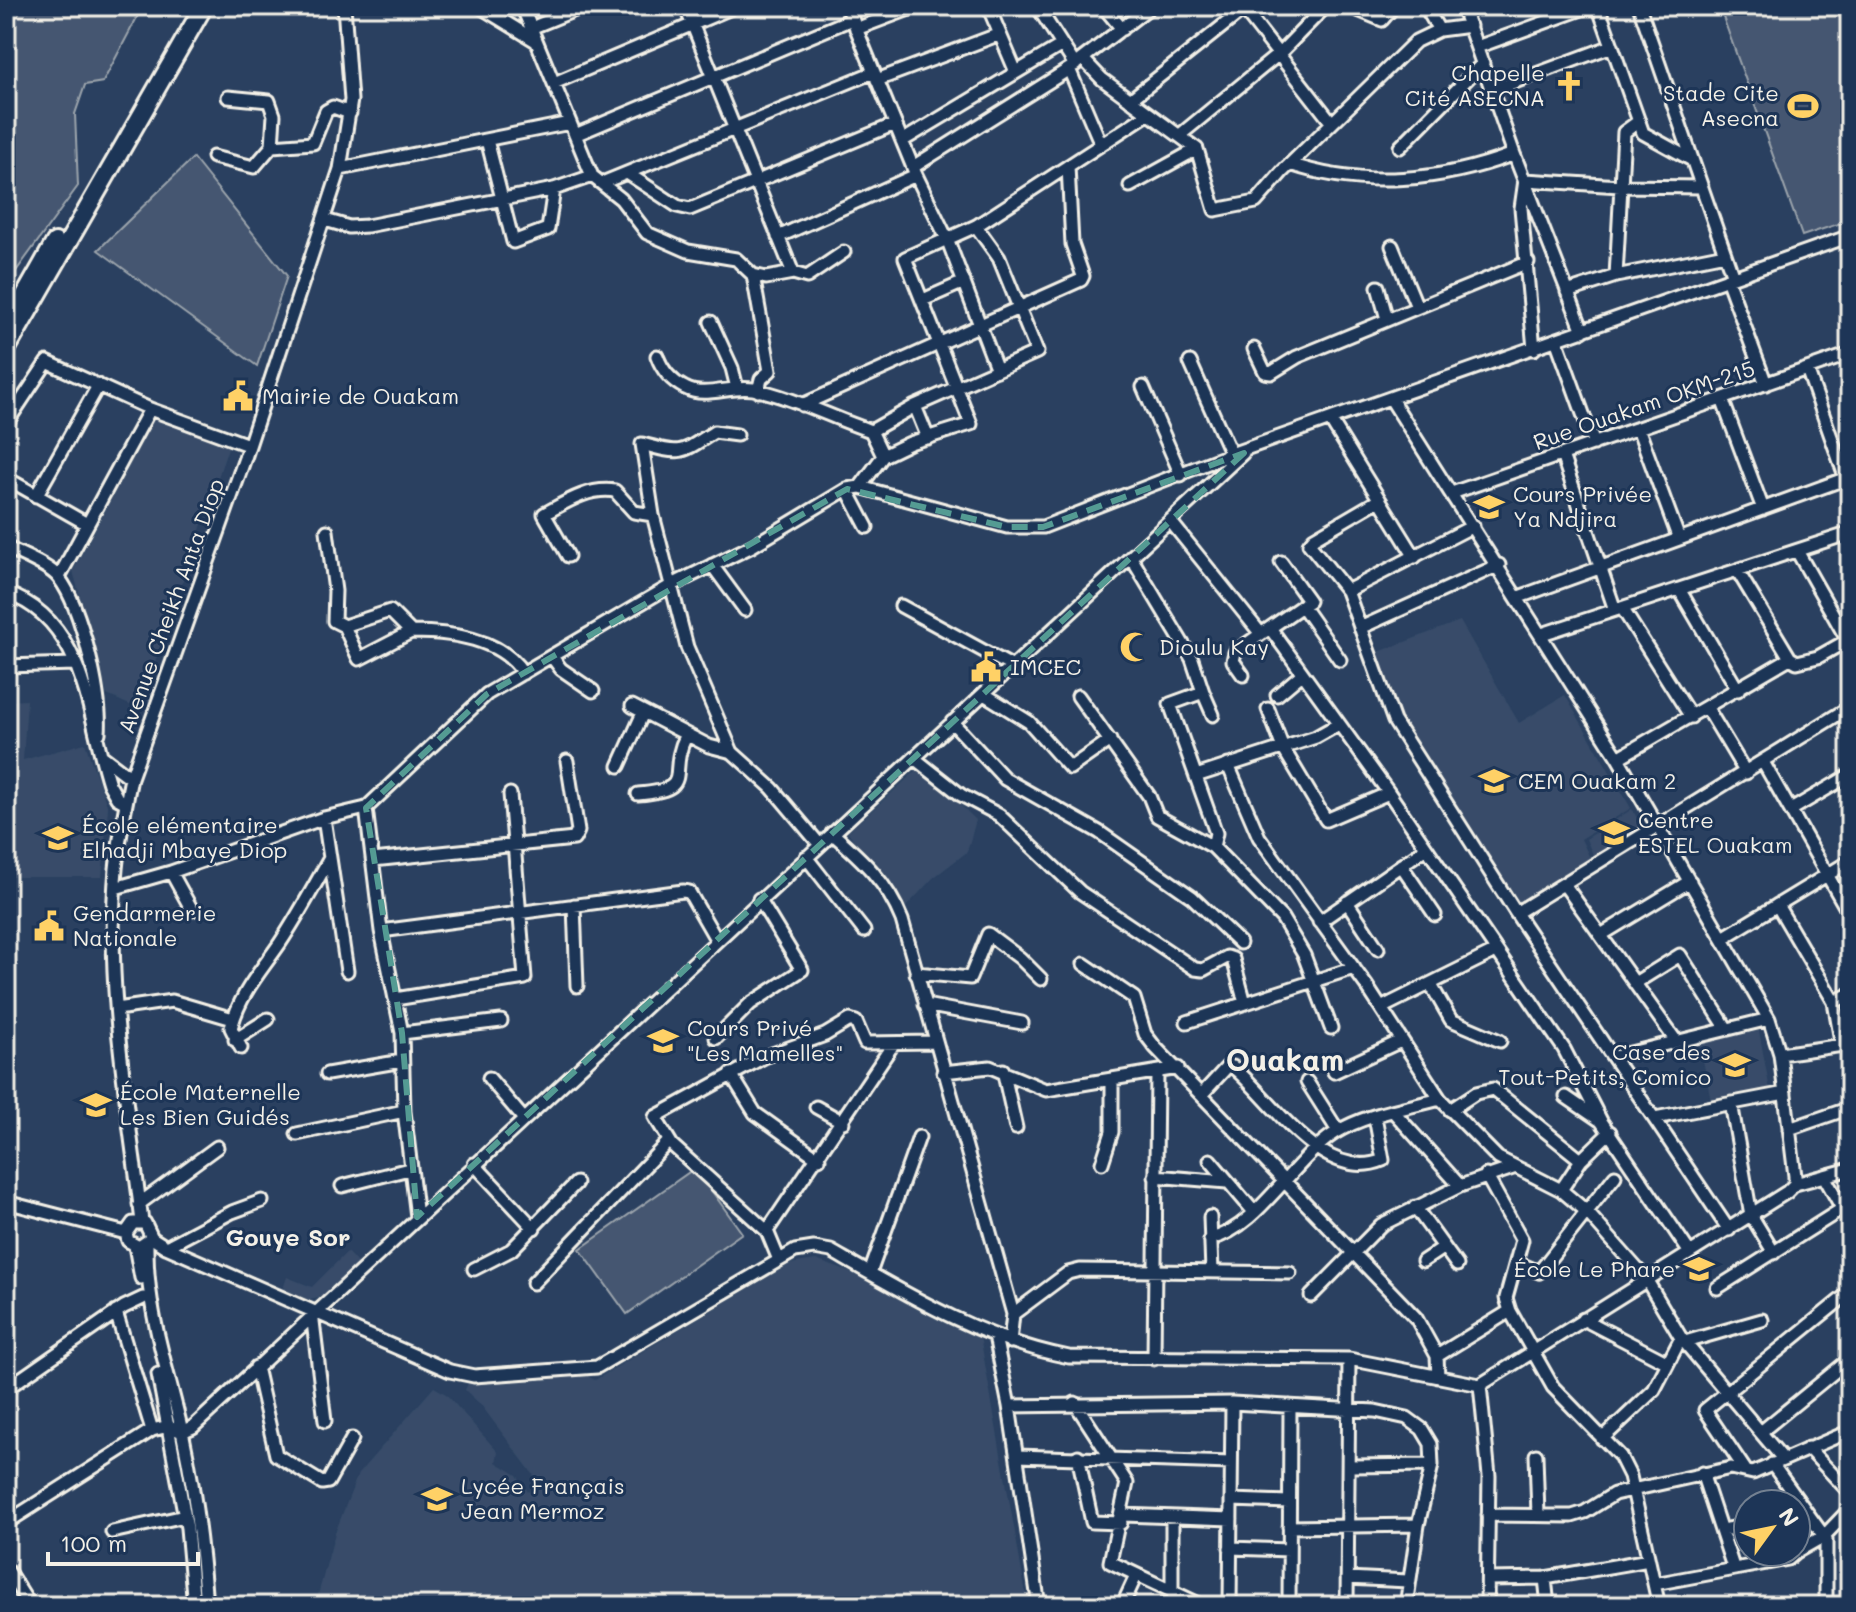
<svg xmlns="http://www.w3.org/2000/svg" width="1856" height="1612" font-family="Mali,sans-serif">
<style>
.built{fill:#374c69}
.green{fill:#445771;stroke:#9ca4ac;stroke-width:2}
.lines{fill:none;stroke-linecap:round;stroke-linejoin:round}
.minor-casing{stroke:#f4f1e8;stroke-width:17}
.highway-casing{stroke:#f4f1e8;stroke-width:22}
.minor{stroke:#1d3557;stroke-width:11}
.highway{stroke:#1d3557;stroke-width:16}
.marked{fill:none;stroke:#549b93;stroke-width:6;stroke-dasharray:16 10;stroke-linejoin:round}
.labels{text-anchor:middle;stroke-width:6;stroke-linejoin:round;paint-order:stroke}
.poi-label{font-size:22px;fill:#f4f1e8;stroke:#1d3557;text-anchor:start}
.street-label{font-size:22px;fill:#f4f1e8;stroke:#1d3557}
.neighbourhood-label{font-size:24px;font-weight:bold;fill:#f4f1e8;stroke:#1d3557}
.district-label{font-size:30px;font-weight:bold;fill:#f4f1e8;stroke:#1d3557}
</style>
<rect width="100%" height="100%" fill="#2a4060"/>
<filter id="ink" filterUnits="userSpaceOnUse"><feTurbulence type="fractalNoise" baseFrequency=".0125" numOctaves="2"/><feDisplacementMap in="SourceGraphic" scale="16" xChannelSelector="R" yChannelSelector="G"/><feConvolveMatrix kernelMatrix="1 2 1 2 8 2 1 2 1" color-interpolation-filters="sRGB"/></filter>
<g filter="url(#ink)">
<path class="built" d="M155 416 229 445 139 709 107 695 73 571Z
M1460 621 1519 723 1565 695 1631 808 1581 839 1590 858 1518 903 1396 717 1376 653Z
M27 700 23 760 85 743 108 808 102 877H6V701Z
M921 766 976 820 967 852 933 878 904 909 848 832Z
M1632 809 1642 827 1594 857 1586 839Z
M1759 1031 1770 1090 1711 1100 1699 1040Z
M347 1252 357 1263 322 1296 306 1300 283 1289 287 1277 312 1287Z
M816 1260 871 1280 980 1336 1028 1606H315L335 1533 358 1474 434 1387 446 1394 498 1452 496 1462 517 1475 528 1492 539 1482 481 1405 465 1390 469 1381 585 1375 595 1380 789 1264Z"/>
<path class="green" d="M69 6H143L103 82 85 85 75 114 78 186 6 285V7Z
M1719 6H1850V220L1802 236Z
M193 158 287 276 257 366 98 250Z
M695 1168 742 1233 627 1314 580 1249Z"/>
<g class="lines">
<g class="minor-casing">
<path id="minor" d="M479 6 536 41
M522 6 592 176 621 199 647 233 688 251 736 259 753 275 766 278 793 273 807 277 844 252
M685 6 793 273
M847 6 916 175 948 241 997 370
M988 6 1016 72
M1037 6 1075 65
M1103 6 1122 29
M1241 6 1332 123
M1348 6 1382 20 1394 6
M1425 6 1439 30
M1462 6 1514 154 1583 331
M1598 6 1643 133 1692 160
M1639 6 1733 277
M531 28 585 6
M856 29 917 6
M1477 47 1590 6
M1083 59 1102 79 1197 149 1215 210 1256 202 1283 171 1416 41 1439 30 1470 26
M1069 69 1100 142
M877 80 1000 34
M554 83 736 6
M1493 90 1612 46
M228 97 269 101 274 115 272 146
M1130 100 1248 6
M575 135 852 19
M1180 135 1280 53 1326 6
M487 140 513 242 548 229 554 189
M902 141 1062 45
M1400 147 1483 63
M213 157 254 167 272 146 313 143 326 111 333 107 350 113
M1290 164C1363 189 1443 181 1514 154
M913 167 1069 69 1151 6
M340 169 570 123
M627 173 677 206 690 209 895 124
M602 183 874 72
M1130 186 1197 149
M325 220 349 227 367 226 554 189 592 176
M778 237 916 175
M1392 246 1417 307
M753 275 770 371 761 379 758 391
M1616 276 1624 132 1639 121
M1727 279 1766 384
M1378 287 1387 319
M1567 292 1616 276 1725 254
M923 300 964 282
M711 322 732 368 737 388
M1557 342 1594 444
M1254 349 1265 372 1271 373 1297 357 1528 262
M1534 349 1521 208 1525 180 1620 186 1702 187
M657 356C662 370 671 381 685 388 705 399 731 385 753 389 793 397 832 418 871 431L883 456
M1190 362 1231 454
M1807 369 1846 479
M1143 387 1181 475
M1722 399 1763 509
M802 405 1081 280 1083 276 1072 244 1068 166
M915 406 928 438
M1331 421 1415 557
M6 424 47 362 150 409 248 445
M1638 428 1679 539
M871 431 915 406 1037 352 999 258 976 226
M1562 455 1615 610
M6 478 87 524
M860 487 883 456 910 443 971 424 905 258 976 226 1148 114
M847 489 867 527
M1452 493 1850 354
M36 496 98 386
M1379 500 1314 538 1309 544 1347 591 1394 721 1516 913 1729 1230
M1171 522 1261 634
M327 531 335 591 334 621 344 626 390 611 411 632C450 632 501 638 523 673
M6 547C21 555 49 565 59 578 82 608 102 696 99 733
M1797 551 1848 641
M568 556 544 514C566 502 589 487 615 491L634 512 653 515
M1132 559 1192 659 1203 692 1170 704 1216 833 1213 847
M712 565 745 610
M1737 570 1790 658 1797 662 1818 657 1850 639
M59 577 150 409
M1679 589 1738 690
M1347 591 1473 526
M6 593C86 620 87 716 109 784L117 798 126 803
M1519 597 1850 477
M901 606 1013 667
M1303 607 1340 660
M1622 608 1691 717
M344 626 359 659 411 632
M1270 628 1389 793 1564 1049 1601 1121 1690 1253
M1360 628 1499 565
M1542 634 1850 533
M552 657 561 669 593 691
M6 666 75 664
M1243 675 1233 661 1235 652 1309 601 1281 562
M1203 692 1213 715
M984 694 1029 722 1070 768 1110 740
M1277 695 1302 674
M1078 696 1149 796 1157 816 1213 847 1282 918 1304 955 1331 1028
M632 706 709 746 732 752 772 788 820 845
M1707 708 1746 773
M1268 709 1283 748 1326 820 1389 793
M952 722 1005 779 1099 832 1192 897 1240 943
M732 752 687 647 653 515 642 444C683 455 680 454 714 432L737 435
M102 756 131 778
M914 758 961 795 999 815 1080 892 1195 969 1203 970 1227 957 1233 959 1245 1003
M1618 758 1790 658
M1763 762 1850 915
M1228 765 1259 837 1366 985 1440 1099 1498 1158 1561 1190 1586 1211 1646 1279 1681 1338 1783 1459
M619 766 643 713
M1196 776 1316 737 1339 724
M638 794C697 789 666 775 686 736
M366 808 381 931 402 1033 404 1111 417 1217
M1791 810 1850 775
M324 818 347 971
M832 833C863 860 887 882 902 920L1013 1314 1010 1342
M806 857 864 931
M373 860 574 839 578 831 567 761
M1401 865 1435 915
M171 872 192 910
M1564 884 1676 1041
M115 888 171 872 324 818 366 808 487 694 672 585 752 546 847 489 860 487 1007 527H1043L1231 454 1850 236
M1347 902 1378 949
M574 905 577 986
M1777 905 1834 1002 1842 1046
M1516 913 1850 707
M1319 922 1426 848
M381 931 683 891 689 892 716 939
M1601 935 1690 881
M1723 938 1850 861
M1084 964 1134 998 1145 1034 1155 1047 1416 1318 1437 1356
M916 973 970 978 988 934 1020 958 1041 979
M1635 983 1680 955 1727 1029
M1431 985 1451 1020 1500 1041
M395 999 525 978 510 794
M1834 1002 1850 994
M925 1005 1022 1023
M1381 1008 1496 951
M117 1009 172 1001 233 1019
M1187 1022 1354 968
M402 1033 501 1021
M716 1038 750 1004 802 970 759 899
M235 1040 268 1019
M241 1048 231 1028C240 993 261 971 280 943 298 916 314 886 330 858
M1780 1054 1850 1044
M1614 1057 1769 1019
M1003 1070 1016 1128
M943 1072 990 1067 1046 1090 1178 1068
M1334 1072 1401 1041
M327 1074 402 1061
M731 1074 755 1113 819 1159
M489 1078 523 1118
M1307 1082 1338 1131
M1203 1093 1227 1067H1233C1272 1099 1323 1185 1383 1160L1375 1117
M1566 1097 1601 1121
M1731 1103 1751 1215 1774 1253
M816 1107 843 1122
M1450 1110 1476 1093 1493 1089 1581 1160
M1393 1111 1460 1186
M1655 1118 1785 1093
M1789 1129 1850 1108
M297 1134 404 1111
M1210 1160 1254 1212
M1102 1163 1112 1132V1079
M474 1164 534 1228
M1486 1175 1522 1240 1506 1298 1510 1311 1553 1387 1620 1456 1630 1476 1659 1606
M1155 1176 1227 1182
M1825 1178 1842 1208
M1795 1184 1850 1169
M342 1186 409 1169
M1561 1190 1581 1160 1610 1132
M6 1202 126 1233
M139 1204 217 1147
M1415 1207 1457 1265
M1210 1217 1212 1272
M142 1222C128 1106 105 986 116 869 119 839 125 808 131 778L245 458 340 169 351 100 344 6
M767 1231 672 1145 655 1117 764 1057 825 1035 850 1020 856 1022 865 1043 935 1042
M152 1238 139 1247 128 1241 126 1233 133 1223H145L152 1238 166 1247 450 1371 474 1376 597 1367 795 1251 814 1248 831 1251C906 1294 984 1341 1069 1357L1349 1359 1480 1385 1787 1192 1795 1184V1176L1780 1054 1769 1019 1618 758 1391 399
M1210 1239C1257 1229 1292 1161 1335 1133 1365 1114 1407 1108 1440 1099
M147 1245C146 1312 169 1372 183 1436 195 1492 202 1549 206 1606
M135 1246 141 1278
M166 1247 232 1212 262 1201
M779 1260 767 1231 894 1043
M1423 1261 1444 1247
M1516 1262 1539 1272 1615 1176
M474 1269 511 1250 576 1183
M870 1273 919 1137
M533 1283 669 1141
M1717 1288 1850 1204
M1311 1296 1381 1225 1460 1186 1513 1168
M116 1312 152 1430
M312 1313 325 1421
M1013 1314 1068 1273 1080 1270 1290 1273
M1583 1319 1668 1363
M995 1336 1009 1406 1039 1606
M1685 1342 1762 1320
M1154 1359 1157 1073
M256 1367 276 1455 322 1483 328 1482 352 1439
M158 1374 187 1528 194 1606
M1438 1377 1437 1356 1510 1311
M1480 1385 1489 1476 1487 1606
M6 1389 124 1307 143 1298
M1075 1403 1127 1483 1110 1562 1203 1606
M1009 1406 1232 1403 1375 1411 1407 1418 1422 1429 1431 1444 1432 1465 1418 1525 1406 1606
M169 1426 182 1432 193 1427 1243 453
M1762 1431 1850 1359
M1602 1439 1654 1390 1681 1338
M1808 1448 1850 1493
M1536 1455 1538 1515
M1017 1456 1231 1463
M1078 1456 1092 1522 1121 1523
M1772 1464 1826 1539V1606
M1350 1466 1432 1465
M1746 1471 1705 1410 1850 1292
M1702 1473 1733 1567
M1231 1500 1289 1502
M1123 1515 1231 1519
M1488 1515 1572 1516 1585 1512 1614 1494 1731 1468 1753 1473 1850 1431
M1172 1517V1593
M6 1523 152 1430 169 1426
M1289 1527 1418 1525
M1721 1530 1748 1526
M112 1532 185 1516
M1230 1548 1289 1550
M1796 1552 1824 1536 1850 1509
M6 1568 30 1606
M1347 1578 1408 1581
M1545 1578 1548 1606
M1488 1579 1545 1578 1649 1560
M1654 1584 1788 1559 1796 1552
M1122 1606 1136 1576
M1230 1606 1232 1403
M1289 1606 1290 1406
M1347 1606 1349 1359"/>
</g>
<g class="highway-casing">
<path id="highway" d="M13 316 55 242
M6 350 204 6"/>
</g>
<use href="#minor" class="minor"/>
<use href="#highway" class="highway"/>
</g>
</g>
<path class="marked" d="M1244 453 417 1217 402 1033 366 808 487 694 847 489 1007 527H1043Z"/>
<defs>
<g id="church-bare" transform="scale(2.4)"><path d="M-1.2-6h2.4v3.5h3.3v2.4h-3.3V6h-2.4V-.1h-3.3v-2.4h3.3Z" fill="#ffd166" stroke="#1d3557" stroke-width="2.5" paint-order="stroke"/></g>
<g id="stadium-bare" transform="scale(2.4)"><path d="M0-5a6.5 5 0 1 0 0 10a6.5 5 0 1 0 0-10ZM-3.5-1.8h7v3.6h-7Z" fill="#ffd166" stroke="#1d3557" stroke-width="2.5" paint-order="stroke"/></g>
<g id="civic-bare" transform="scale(2.4)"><path d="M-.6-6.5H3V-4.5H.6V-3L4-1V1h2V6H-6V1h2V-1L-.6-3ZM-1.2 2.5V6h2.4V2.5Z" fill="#ffd166" stroke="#1d3557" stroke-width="2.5" paint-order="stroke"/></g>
<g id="school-bare" transform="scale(2.4)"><path d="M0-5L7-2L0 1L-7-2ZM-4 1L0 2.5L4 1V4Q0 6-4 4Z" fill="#ffd166" stroke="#1d3557" stroke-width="2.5" paint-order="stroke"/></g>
<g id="mosque-bare" transform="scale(2.4)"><path d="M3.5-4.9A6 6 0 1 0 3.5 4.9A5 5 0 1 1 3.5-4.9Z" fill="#ffd166" stroke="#1d3557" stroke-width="2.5" paint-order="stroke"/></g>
</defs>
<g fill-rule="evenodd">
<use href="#church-bare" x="1569" y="86"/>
<use href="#stadium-bare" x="1803" y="106"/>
<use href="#civic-bare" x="238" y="396"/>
<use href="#school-bare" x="1489" y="507"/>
<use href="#mosque-bare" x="1135" y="647"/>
<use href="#civic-bare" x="986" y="667"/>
<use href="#school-bare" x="1494" y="781"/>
<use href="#school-bare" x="1614" y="833"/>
<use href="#school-bare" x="58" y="838"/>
<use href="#civic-bare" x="49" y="926"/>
<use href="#school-bare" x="663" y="1041"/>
<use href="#school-bare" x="1735" y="1065"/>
<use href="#school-bare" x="96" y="1105"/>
<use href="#school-bare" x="1699" y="1269"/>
<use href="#school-bare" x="437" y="1499"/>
</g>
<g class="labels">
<g class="poi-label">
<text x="1545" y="81" text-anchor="end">Chapelle<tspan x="1545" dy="25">Cité ASECNA</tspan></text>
<text x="1779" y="101" text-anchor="end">Stade Cite<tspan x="1779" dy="25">Asecna</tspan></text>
<text x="262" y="404">Mairie de Ouakam</text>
<text x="1513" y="502">Cours Privée<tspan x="1513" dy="25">Ya Ndjira</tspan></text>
<text x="1159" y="655">Dioulu Kay</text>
<text x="1010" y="675">IMCEC</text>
<text x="1518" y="789">CEM Ouakam 2</text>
<text x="1638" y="828">Centre<tspan x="1638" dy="25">ESTEL Ouakam</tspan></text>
<text x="82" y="833">École elémentaire<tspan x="82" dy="25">Elhadji Mbaye Diop</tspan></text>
<text x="73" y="921">Gendarmerie<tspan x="73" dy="25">Nationale</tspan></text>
<text x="687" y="1036">Cours Privé<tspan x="687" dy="25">"Les Mamelles"</tspan></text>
<text x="1711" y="1060" text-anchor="end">Case des<tspan x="1711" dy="25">Tout-Petits, Comico</tspan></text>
<text x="120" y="1100">École Maternelle<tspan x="120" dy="25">Les Bien Guidés</tspan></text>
<text x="1675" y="1277" text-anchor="end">École Le Phare</text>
<text x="461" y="1494">Lycée Français<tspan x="461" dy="25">Jean Mermoz</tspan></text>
</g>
<g class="street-label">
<text transform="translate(1644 405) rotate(-19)" y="8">Rue Ouakam OKM-215</text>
<text transform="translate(171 606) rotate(-70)" y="8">Avenue Cheikh Anta Diop</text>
</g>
<g class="neighbourhood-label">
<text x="288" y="1246">Gouye Sor</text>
</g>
<g class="district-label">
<text x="1285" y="1071">Ouakam</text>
</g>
</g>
<rect width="1856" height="1612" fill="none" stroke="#1d3557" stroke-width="32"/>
<rect x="16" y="16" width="1824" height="1580" fill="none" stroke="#f4f1e8" stroke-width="3" filter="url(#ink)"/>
<g transform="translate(1772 1528) rotate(57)"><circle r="38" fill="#1d3557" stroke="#738091" stroke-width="2"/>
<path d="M0-6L14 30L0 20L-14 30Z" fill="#ffd166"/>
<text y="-12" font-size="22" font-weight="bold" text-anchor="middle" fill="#f4f1e8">N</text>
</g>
<path d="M48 1552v12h150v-12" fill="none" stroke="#f4f1e8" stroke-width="4"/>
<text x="60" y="1552" font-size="24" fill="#f4f1e8" stroke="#1d3557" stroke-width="6" paint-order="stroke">100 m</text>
</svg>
